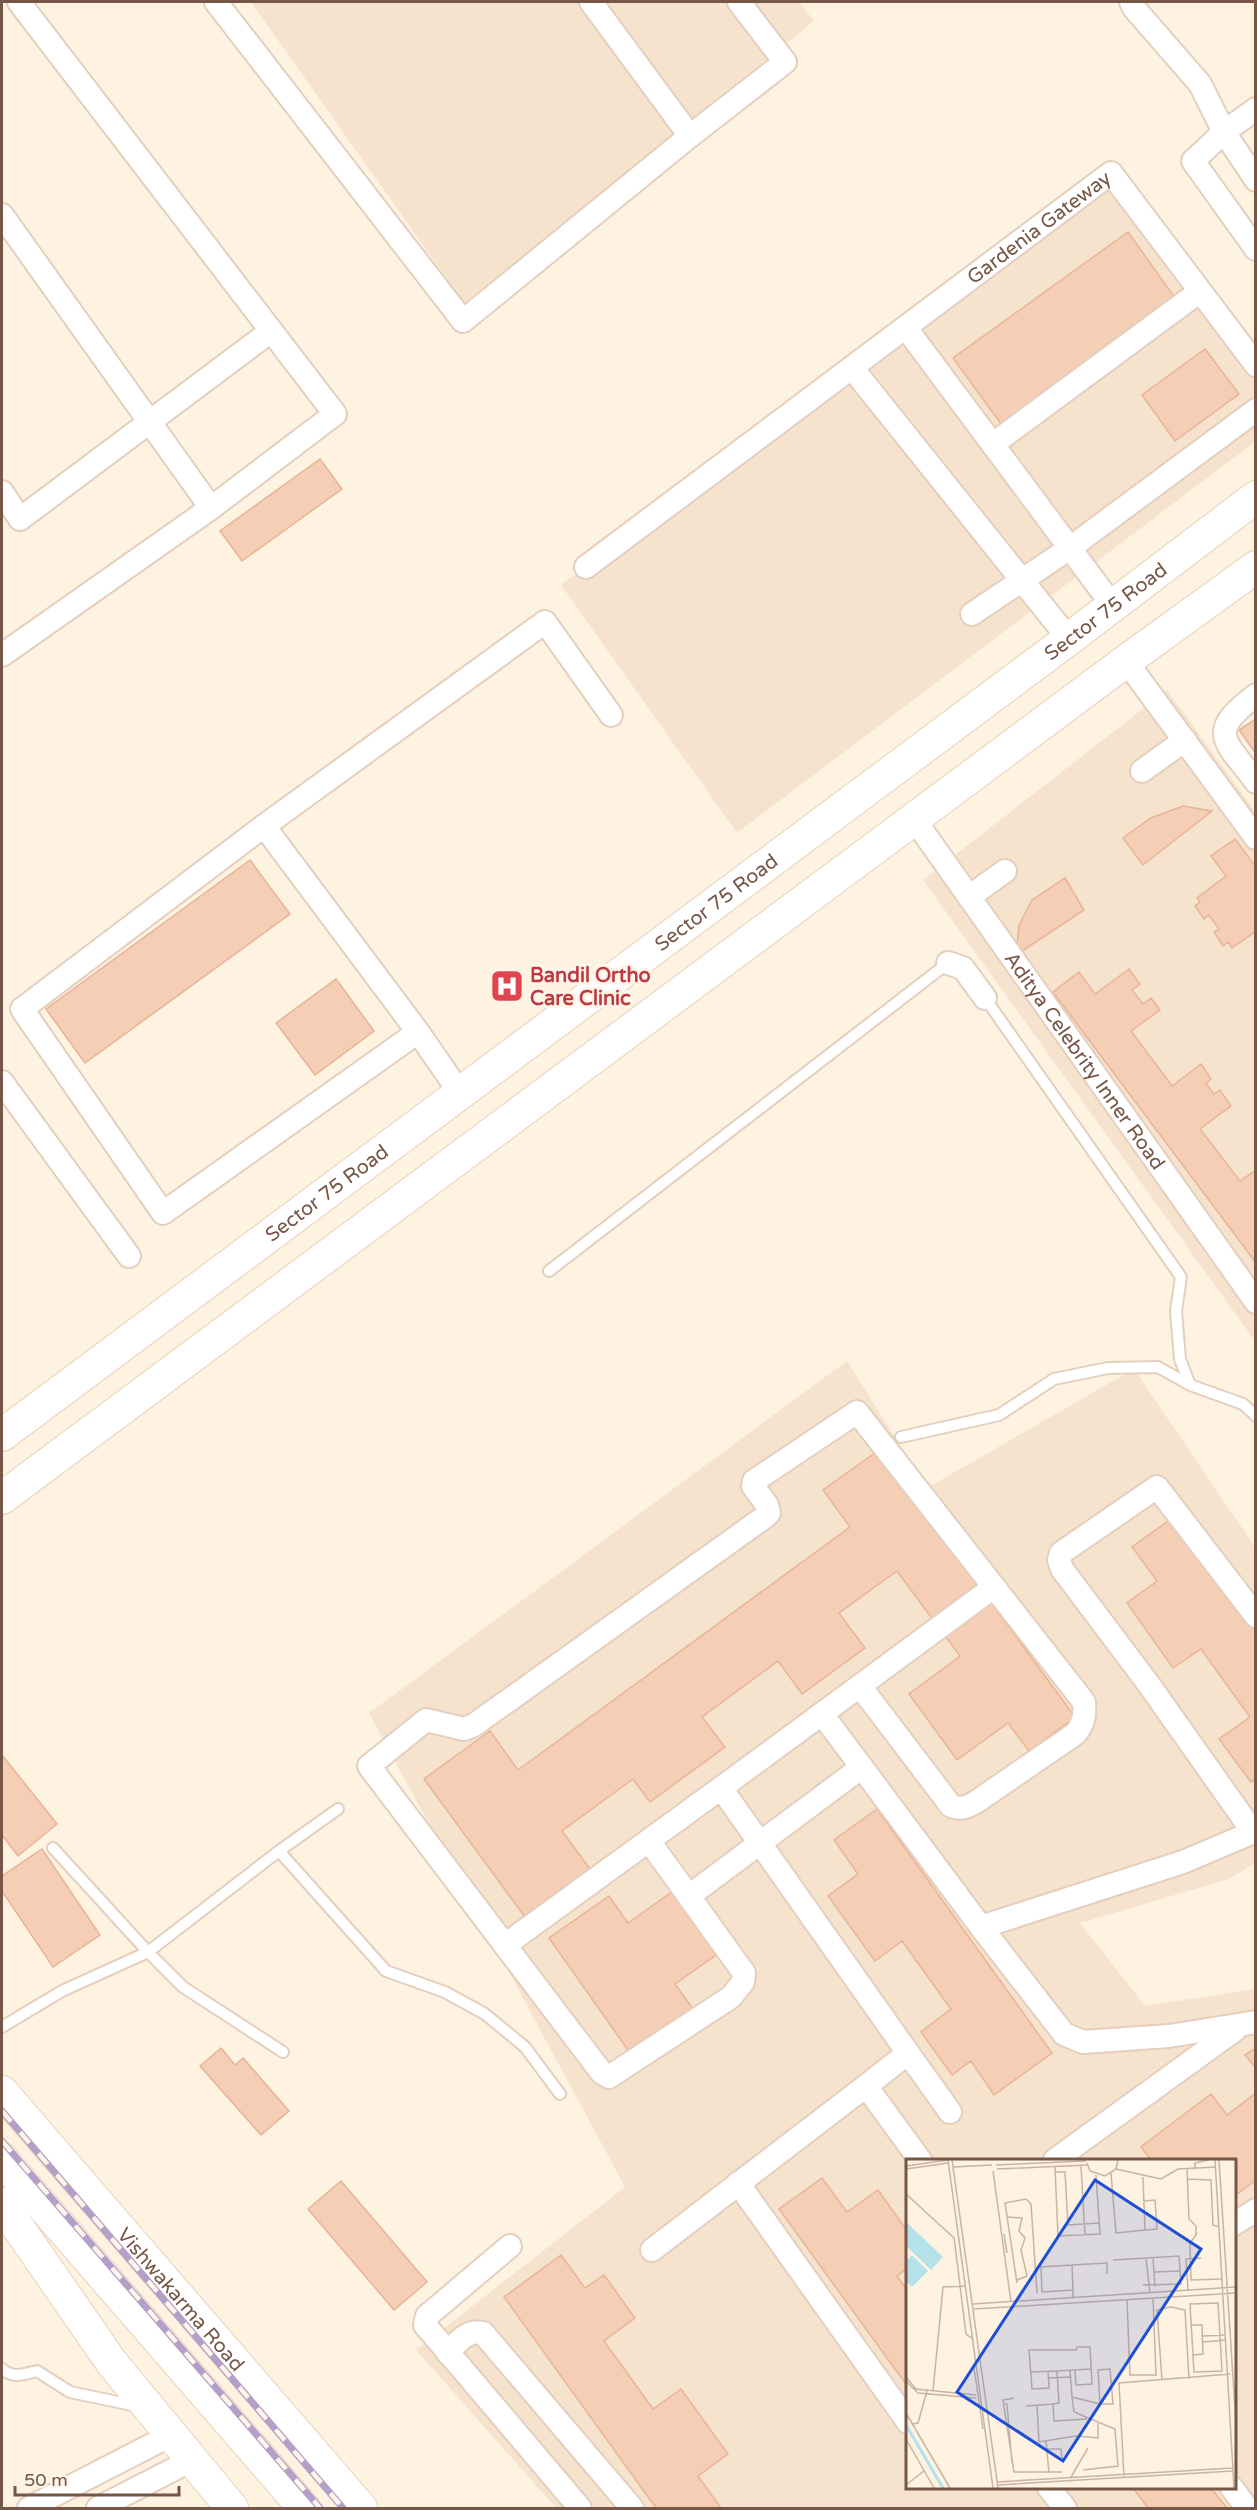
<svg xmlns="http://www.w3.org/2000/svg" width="1257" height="2510" font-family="'Varela Round',sans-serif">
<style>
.residential{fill:#f6e3ce;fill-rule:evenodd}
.building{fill:#f5ceb6;stroke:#e8b396;stroke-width:1.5}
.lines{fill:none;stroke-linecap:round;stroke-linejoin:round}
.lane-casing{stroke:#e4cfbf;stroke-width:14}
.street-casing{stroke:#e4cfbf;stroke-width:26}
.secondary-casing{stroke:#ead0bb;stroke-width:34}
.lane{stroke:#fff;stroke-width:10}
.street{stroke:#fff;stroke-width:22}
.secondary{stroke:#fff;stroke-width:32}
.rail-casing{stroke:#b49fc7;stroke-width:7}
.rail{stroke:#fff5e8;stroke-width:4.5;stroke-dasharray:14;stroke-linecap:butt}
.labels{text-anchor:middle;stroke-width:6;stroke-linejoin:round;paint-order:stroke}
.street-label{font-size:20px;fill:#765646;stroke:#fff5e8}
.health-label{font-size:20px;font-weight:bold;fill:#be3a42;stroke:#fff5e8;text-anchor:start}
.inset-river{fill:none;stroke:#b4e2e8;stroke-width:3}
.inset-road{fill:none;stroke:#c8b4a2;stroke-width:1.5}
.view{fill:#1d4ed8;fill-opacity:0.15;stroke:#1d4ed8;stroke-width:3}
.inset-edge{fill:none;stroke:#765646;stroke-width:3}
</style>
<rect width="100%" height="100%" fill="#fef2e0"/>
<path class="residential" d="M251 2H799L814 21 464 303Z
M1120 163 1255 350V442L737 833 561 585Z
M1167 690 1255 811V1341L923 880Z
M847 1361 927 1488 1134 1369 1255 1547V1863L1229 1879 1080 1923 1145 2006 1255 1989V2508H556L416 2350 625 2187 369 1713ZM908 2160H1234V2488H908Z"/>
<path class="building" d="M1128 232 1175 298 1001 424 953 358Z
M1205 349 1239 394 1175 441 1142 395Z
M320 459 342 489 242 561 220 531Z
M1256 719V754L1239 730Z
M1183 806 1212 811 1143 865 1123 838 1151 818Z
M1235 839 1256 867V931L1232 948 1228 942 1223 946 1214 932 1219 929 1209 915 1204 919 1195 906 1200 902 1197 898 1226 876 1211 856Z
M250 860 290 914 85 1063 46 1009Z
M1065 878 1084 910 1016 955 1019 925 1032 900Z
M1129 969 1140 984 1132 990 1143 1004 1151 998 1160 1010 1131 1031 1172 1086 1201 1064 1211 1079 1206 1084 1214 1094 1220 1090 1231 1106 1200 1129 1240 1181 1256 1170V1263L1053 992 1079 972 1095 994Z
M336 979 374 1031 315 1075 276 1023Z
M879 1450 1075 1717 1029 1751 1008 1723 957 1760 909 1694 960 1656 897 1571 839 1613 865 1648 802 1694 778 1661 702 1717 725 1747 650 1802 633 1779 562 1831 596 1877 530 1924 424 1779 490 1731 518 1770 850 1527 823 1490Z
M1175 1516 1256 1628V1779L1251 1782 1219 1739 1250 1717 1201 1649 1173 1668 1127 1603 1157 1581 1132 1547Z
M2 1755 57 1824 18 1856 2 1835Z
M877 1809 1052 2053 994 2095 971 2061 952 2075 921 2032 951 2009 902 1941 875 1961 828 1896 858 1874 834 1840Z
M42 1849 100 1935 53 1967 2 1891V1876Z
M679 1887 723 1950 675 1984 698 2016 635 2060 549 1938 609 1896 628 1923Z
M221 2048 235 2065 243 2058 289 2111 261 2135 200 2066Z
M1256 2048V2068L1245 2055Z
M1256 2093V2180L1234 2196V2160H1151L1141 2147 1211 2094 1227 2115Z
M822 2178 847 2212 878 2190 908 2232V2268L897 2276 908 2291V2387L779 2209Z
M341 2181 427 2282 394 2310 308 2209Z
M561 2255 585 2288 604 2275 635 2318 604 2341 653 2409 681 2389 728 2454 698 2476 721 2508H656L504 2297Z
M1133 2488H1211L1227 2508H1148Z"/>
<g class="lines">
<g class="lane-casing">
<path id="lane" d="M985 998 1181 1277 1176 1311 1180 1359 1190 1385
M549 1271 948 963
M901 1437 999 1415 1054 1379 1108 1368 1158 1367 1190 1385 1243 1404 1256 1416
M53 1848 148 1952 183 1987 283 2052
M279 1851 386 1971 445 1992 485 2014 525 2047 560 2094
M2 2027 62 1991 148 1952 279 1851 338 1809
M2 2369C13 2379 25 2374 37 2371L70 2392 137 2406"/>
</g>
<g class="street-casing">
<g id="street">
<path d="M216 2 463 321 690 136 591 2"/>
<path d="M1131 2 1134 8 1200 84 1224 132 1256 180"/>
<path d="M1256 109 1224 132 1193 161 1256 249"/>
<path d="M690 136 785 62 739 2"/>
<path d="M2 215 211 508"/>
<path d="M906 328 1113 606"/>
<path d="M852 368 1069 639"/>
<path d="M993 444 1199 292"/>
<path d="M2 492 20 519 271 331"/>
<path id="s1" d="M586 567 1111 173 1256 365"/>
<path d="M972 614 1070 548 1256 410"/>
<path d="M2 655 211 508 335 414 19 2"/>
<path d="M1126 661 1256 838"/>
<path d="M1256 695C1206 733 1224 739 1256 782"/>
<path d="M1142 771 1185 740"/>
<path id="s2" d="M914 819 1256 1302"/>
<path d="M264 826 545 622 611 715"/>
<path d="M969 897 1005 871"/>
<path d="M948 963 963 968 985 998"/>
<path d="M418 1032 163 1213 22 1009 264 826 418 1032 460 1093"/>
<path d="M2 1082 129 1256"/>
<path d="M822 1714 981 1927"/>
<path d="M721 1788 994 1587"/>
<path d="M1256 1831 1183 1862 981 1927 1064 2034 1083 2042 1169 2036 1256 2022"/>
<path d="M1253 1832 1150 1686 1062 1569 1059 1560 1061 1553 1157 1487 1256 1616"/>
<path d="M649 1841 744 1973 743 1982 731 1997 609 2077 602 2073 369 1766 426 1720 464 1729 474 1725 766 1516 769 1513 767 1505 753 1486 754 1481 857 1412 1084 1702C1085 1715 1084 1724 1075 1734L976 1802C967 1807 961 1810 951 1806L860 1686"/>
<path d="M689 1896 862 1767"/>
<path d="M505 1945 721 1788 908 2053 866 2086"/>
<path d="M908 2053 950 2112"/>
<path d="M1055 2160 1236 2029"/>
<path d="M738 2183 908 2422"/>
<path d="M1234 2224 1256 2210"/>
<path d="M510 2246 427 2316 425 2325 580 2508"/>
<path d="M652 2250 866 2086 920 2160"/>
<path d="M448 2353C457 2342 468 2329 483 2333L632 2508"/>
<path d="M1049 2488 1065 2508"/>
<path d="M1232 2488 1244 2504"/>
<path d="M29 2508 171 2435"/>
<path d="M98 2508 192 2460"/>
</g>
</g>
<g class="secondary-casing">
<g id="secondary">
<path id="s3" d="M2 1435 1069 639 1256 497"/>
<path d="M2 1498 1126 661 1256 567"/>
<path id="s4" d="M2 2092 361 2508"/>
<path d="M2 2159 304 2508"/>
<path d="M2 2204 112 2363 232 2508"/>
</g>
</g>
<use href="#lane" class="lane"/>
<use href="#street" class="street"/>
<use href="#secondary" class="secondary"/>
<g class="rail-casing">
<path id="rail" d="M2 2111 343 2508
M2 2141 320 2508"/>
</g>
<use href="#rail" class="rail"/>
</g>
<defs>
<g id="hospital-square" transform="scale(1.725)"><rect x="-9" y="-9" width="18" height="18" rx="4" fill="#e0444e" stroke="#fff5e8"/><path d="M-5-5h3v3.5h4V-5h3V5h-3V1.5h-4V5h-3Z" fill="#fff"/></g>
</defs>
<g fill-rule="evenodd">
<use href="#hospital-square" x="507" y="986"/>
</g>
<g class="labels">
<g class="street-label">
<text dy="7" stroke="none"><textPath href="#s1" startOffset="566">Gardenia Gateway</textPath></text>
<text dy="7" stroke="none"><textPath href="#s3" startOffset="1377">Sector 75 Road</textPath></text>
<text dy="7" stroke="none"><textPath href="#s3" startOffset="891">Sector 75 Road</textPath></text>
<text dy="7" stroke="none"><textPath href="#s2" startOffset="296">Aditya Celebrity Inner Road</textPath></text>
<text dy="7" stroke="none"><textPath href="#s3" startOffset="405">Sector 75 Road</textPath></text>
<text dy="7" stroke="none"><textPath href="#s4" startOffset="274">Vishwakarma Road</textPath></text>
</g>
<g class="health-label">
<text x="530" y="982">Bandil Ortho<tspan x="530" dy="23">Care Clinic</tspan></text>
</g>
</g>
<g transform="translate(906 2159)">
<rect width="330" height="330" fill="#fef2e0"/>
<path d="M0 63 37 98 25 111 0 87ZM6 96 22 112 6 128 0 122V102Z" fill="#b4e2e8"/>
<path class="inset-river" d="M0 266 37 329"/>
<path class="inset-road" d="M42 1 87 329M46 1 92 329M309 1 328 329M313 1 330 265M181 4 184 12 199 17 210 10 212 1M90 6 180 2M0 7 42 1M175 7 179 76M47 8 86 6M149 8 152 77 194 75 190 16M281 9 283 60 290 67V76L284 84 285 121 317 120M289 9V4L302 1M0 10 42 4M91 10 181 6M210 10 255 20 272 10 310 8M87 12 105 143M149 13H159L162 66 193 64M205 14 210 74 239 71 237 18M282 20 305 21 307 66 313 68M0 35 48 79M238 42 249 41 251 70 239 71M101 58 116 59 113 72 119 79 115 91 121 117 111 121M98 75 101 94M48 78 60 175 67 180M240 99 244 134M247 99 249 128M207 101 273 97 275 125 237 126M166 106 201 104V115M248 113 274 112M111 124 99 44 120 40 125 45 131 134M167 131 136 133 135 108 166 106 167 131V139M282 131 280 100 295 99M221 141 224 216H250L247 139M312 144 316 212 288 213 284 145ZM67 145 330 128M68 150 330 134M285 166H296L297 195 287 196M296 177 320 176M297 183 320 181M68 209 77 270M164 211 166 238M142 212 143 229 126 230 123 191H170L171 188H184L186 225 170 226 169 211M151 212 185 210M125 213 151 212 153 244 147 245M0 218 10 230 70 236M143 219 164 218M256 221 251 151 265 148 279 151 283 220M0 222 12 234 70 239M27 232 37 128 59 127M108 239 97 241 108 313H156M97 244 101 245 106 304M131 246 133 283 170 277 192 279V264M120 247 147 245 148 262 181 260M0 254 44 329M7 265 12 264 21 232M0 280 28 329M140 282 143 314M141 290H155L156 301M177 311 212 307 209 270 168 253 166 238 194 245H207L204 210 192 211 194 245M165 318 182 289M218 318 213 224 324 215M91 323 327 309M0 326 18 312M91 326 327 312"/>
<path class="view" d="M189 21 295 90 157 302 51 233Z"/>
<rect width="330" height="330" class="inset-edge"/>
</g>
<rect width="1257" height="2510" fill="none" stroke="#765646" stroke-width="6"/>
<path d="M15 2486v9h164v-9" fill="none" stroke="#765646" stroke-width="3"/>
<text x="24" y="2486" font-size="18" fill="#765646" stroke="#fff5e8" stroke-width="4.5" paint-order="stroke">50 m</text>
</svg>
